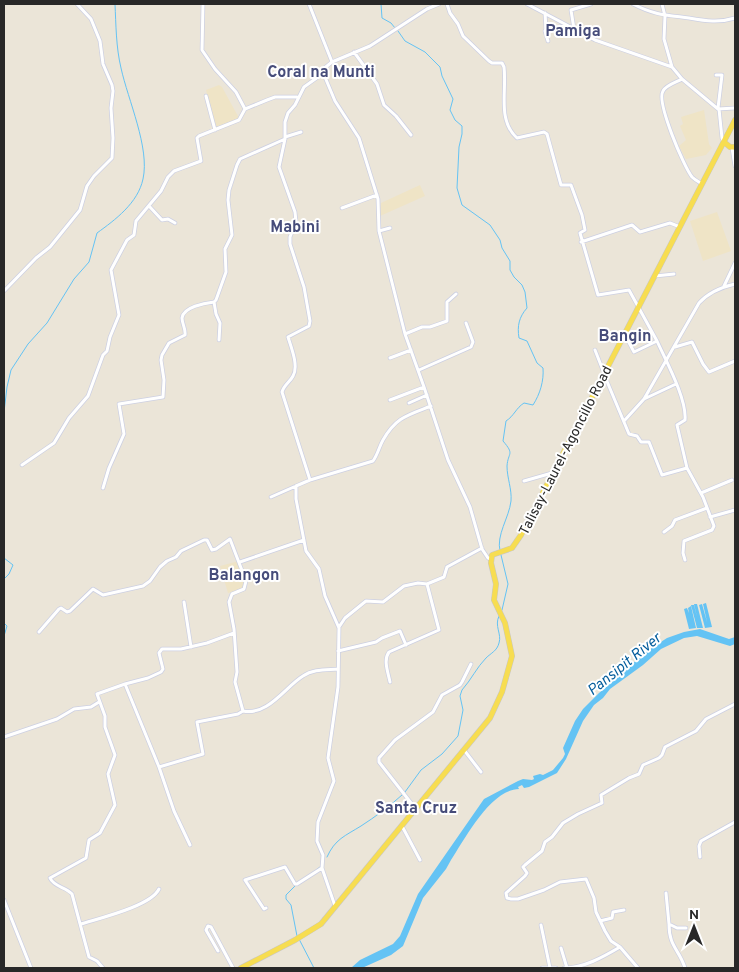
<svg xmlns="http://www.w3.org/2000/svg" width="739" height="972" font-family="Overpass,sans-serif">
<style>
.education{fill:#efe4c6}
.water{fill:#64c3f4}
.lines{fill:none;stroke-linecap:round;stroke-linejoin:round}
.stream{stroke:#64c3f4;stroke-width:1}
.minor-casing{stroke:#cdd0e2;stroke-width:4.5}
.major-casing{stroke:#c7c7c7;stroke-width:6}
.minor{stroke:#fff;stroke-width:3}
.major{stroke:#f7dd51;stroke-width:5}
.labels{text-anchor:middle;stroke-width:4;stroke-linejoin:round;paint-order:stroke}
.street-label{font-size:14px;fill:#282828;stroke:#fff}
.water-label{font-size:15px;font-style:italic;fill:#065e9d;stroke:#fff}
.quarter-label{font-size:16px;font-weight:bold;fill:#464c7a;stroke:#fff}
</style>
<rect width="100%" height="100%" fill="#ebe5d8"/>
<path class="education" d="M567 27 571 30V37L560 39 558 28Z
M219 85 222 87 239 118 216 129 206 90Z
M704 110 709 144 712 148 706 155 686 159 679 146 686 140 680 126 683 124 681 117Z
M420 185 425 196 380 216 381 203Z
M717 212 731 251 703 261 690 221Z
M239 561 245 583 244 588 228 593 220 566Z"/>
<path class="water" d="M706 603 712 627 705 628 699 605 702 604 707 622 703 604Z
M694 604H697L703 628H697L691 605H694L697 617Z
M691 606 696 628 689 629 684 609 687 608 689 613 688 608Z
M700 629 729 639 735 637V644L730 646 697 636 684 638 661 649 643 665 610 689 603 698 594 705 583 721 566 759 557 773 529 787 524 788 522 785 518 787 519 789C490 790 465 839 451 860L446 869 423 898 403 946 391 955 362 968H351L360 960 393 944 400 936 418 894 484 799 518 781 523 779 532 780 534 779 533 776 540 774 543 775 553 770 563 758 565 754 563 748 575 721 583 709 599 693 647 651 667 638 684 632Z"/>
<g class="lines">
<path class="stream" d="M381 4 382 18 391 23 395 28
M398 31 405 41 425 52 440 67 442 76 453 99 450 110 455 120 462 126V134L459 147 457 188 462 205 490 225 500 240 502 248 510 261V270L514 277 522 285 525 292 527 308C519 317 517 326 519 338L527 341 537 363 543 368C544 381 540 394 533 405L524 403C516 408 514 416 506 421L503 441C515 455 508 452 507 466 507 478 512 489 511 501 509 518 496 535 500 551
M4 412 7 387 11 370 28 344 47 323 74 279 89 262 97 233C115 220 138 203 143 179 150 148 128 100 121 68 116 47 116 25 115 4
M501 555 508 584 502 610
M4 558 13 565 9 574 4 579
M4 623 7 626 4 636
M405 792 421 770 442 754 458 736 463 710 460 696 462 690C471 680 477 667 486 658 491 653 497 651 499 643 502 634 494 626 499 616
M327 857C335 839 345 836 361 826 375 817 390 806 402 795
M315 871 320 867
M295 886 286 895V899L291 905 297 936
M299 939 314 968"/>
<g class="minor-casing">
<path id="minor" d="M203 4 202 50 215 69 236 92 245 109
M309 4 332 62 322 70 335 101 359 138 378 199 379 231 405 334 424 387 448 460 470 507 482 549 488 558 491 559
M447 4 450 13 458 24 463 36 489 61 492 63H502L504 67C507 91 497 120 517 138L544 132 547 134 561 185H571L582 215 585 230 580 233 598 295 629 290 657 341
M527 4 595 40 672 67 682 79 718 109 735 108
M633 4C654 15 666 15 689 18 706 21 719 23 735 18
M662 4 665 16 664 39 672 67
M545 13 546 29 566 26
M546 29 545 31 548 41
M574 29 571 10 591 4
M354 52 377 84 384 105 396 116 411 135
M332 62 370 46 427 9 439 4
M716 75H722L718 108
M682 79C677 82 666 85 663 91 656 102 684 167 692 177 695 180 699 182 702 184
M206 96 215 130
M719 109 722 138 724 142
M285 137 301 132
M732 148 735 166
M149 206 162 220 168 219 175 223
M342 208 377 195
M379 231 390 228
M581 242 632 225 640 232 670 223 680 227
M655 276 674 274
M724 286 735 263
M4 291 36 258 50 247 80 210 87 186 94 176 112 158 113 138 111 108 113 91 112 85 103 64 100 41 91 19 77 4
M405 334 422 327H430L447 321V302L456 294
M219 340 220 323 216 314 214 302 216 300 226 272 225 249 232 235 228 200 229 190 237 165 240 159 285 139
M675 347 692 342 703 364 709 372 735 361
M595 350 604 373
M390 358 411 350
M419 370 471 347 473 342 466 323
M603 376 606 379 629 434 637 436 641 442H649L662 475 687 468 677 425 685 420C687 399 666 361 657 341L634 352 625 335
M644 399 676 384
M390 400 424 387
M409 403 427 395
M624 421 644 399 699 303C708 293 722 287 735 284
M22 465 54 443 69 418 88 396 103 355 107 351 110 337 119 315 111 270 127 240 134 235 136 221 161 191 168 177 174 171 201 161 197 138 199 136 239 120 245 109 267 100 275 97H297
M310 480 282 392C284 385 290 382 293 376 299 366 291 347 288 337L309 326 310 321 304 287 290 244V237L296 222 295 212 279 167 285 139V122L288 113 295 105 304 87 318 77 322 70
M524 481 552 473
M103 488 109 468 124 434 119 404 163 397 164 380 161 360 162 355 169 343 185 335C186 329 182 324 182 318 183 307 205 303 214 302
M701 493 732 480
M271 497 296 486
M710 517 735 510
M664 532 672 526 675 520 707 508
M685 560 683 553 684 541 712 530 714 526 703 497 687 468
M240 562 304 540
M184 602 191 647
M339 627 345 618 366 601 383 602 404 586 418 583 427 584 444 577 447 567 482 548
M39 632 59 609 61 608 67 612 70 611 93 589 103 595 143 586 150 581 160 567 167 561 176 557 181 551 204 540H207L212 550 216 549 230 539 246 581 244 589 232 594 229 602 234 629 237 672 235 682 243 711 238 714 197 722 203 754 159 767
M338 651 376 642 382 638 400 631 406 645
M390 682C388 672 383 660 389 652L439 630 427 584
M125 684 148 678 161 672 163 669 159 653 162 649H181L207 643 234 633
M243 711C268 716 285 687 303 676 313 669 326 670 338 669
M4 737 57 719 74 709 91 707 99 702
M464 750 481 772
M415 808 379 762V758L395 740 433 712 442 695 460 685 462 682 471 664
M402 826 420 860
M700 857 699 846 701 841 735 822
M666 893 669 924
M4 900 31 968
M335 906 322 868 323 855 317 841 318 822 334 781 328 758 338 687 339 628 325 596 319 569 306 551 296 499V486L310 480 373 461C378 454 379 447 383 440 396 417 408 415 431 406
M266 908 264 909 245 880 285 867 295 884H297L322 868
M600 921 612 918 613 912 624 910
M81 924C100 918 151 906 159 889
M541 925 550 968
M561 948 567 968
M218 951 206 930 208 926 211 927 233 968
M103 968 97 961 89 957 72 894C66 887 54 887 50 878L86 858 89 840 100 833 115 805 108 774 115 755 105 727V716L97 694 125 684 159 767 174 811 190 845
M542 968H556
M564 968C584 968 603 957 620 947
M638 968 620 947 611 941 605 931 596 912 594 898 586 879 560 882 544 890 518 899H511L507 898 506 893 525 876 527 873 523 867 525 865 542 851 545 842 552 837 563 823 578 814 602 803 601 795 629 778 639 774 643 765 659 758 662 755 665 747 696 731 706 719 735 704
M685 968C679 949 669 947 669 924L677 928H686"/>
</g>
<g class="major-casing">
<path id="major" d="M724 142 730 147H735
M241 968 295 940 321 924 490 718 502 692 512 656 505 623 494 600 496 584 491 563 492 555 512 548 521 535 735 120"/>
</g>
<use href="#minor" class="minor"/>
<use href="#major" class="major"/>
</g>
<g class="labels">
<g class="street-label">
<text transform="translate(565 450) rotate(-63)" y="5">Talisay-Laurel-Agoncillo Road</text>
</g>
<g class="water-label">
<text transform="translate(624 664) rotate(-39)" y="5">Pansipit River</text>
</g>
<g class="quarter-label">
<text x="573" y="36">Pamiga</text>
<text x="321" y="77">Coral na Munti</text>
<text x="295" y="232">Mabini</text>
<text x="625" y="341">Bangin</text>
<text x="244" y="580">Balangon</text>
<text x="416" y="813">Santa Cruz</text>
</g>
</g>
<rect width="739" height="972" fill="none" stroke="#282828" stroke-width="10"/>
<g transform="translate(694 927)" stroke="#ffffff" stroke-width="4" paint-order="stroke">
<path d="M0-4L9 19L0 12L-9 19Z" fill="#282828"/>
<text y="-8" font-size="14" font-weight="bold" text-anchor="middle" fill="#282828">N</text>
</g>
</svg>
